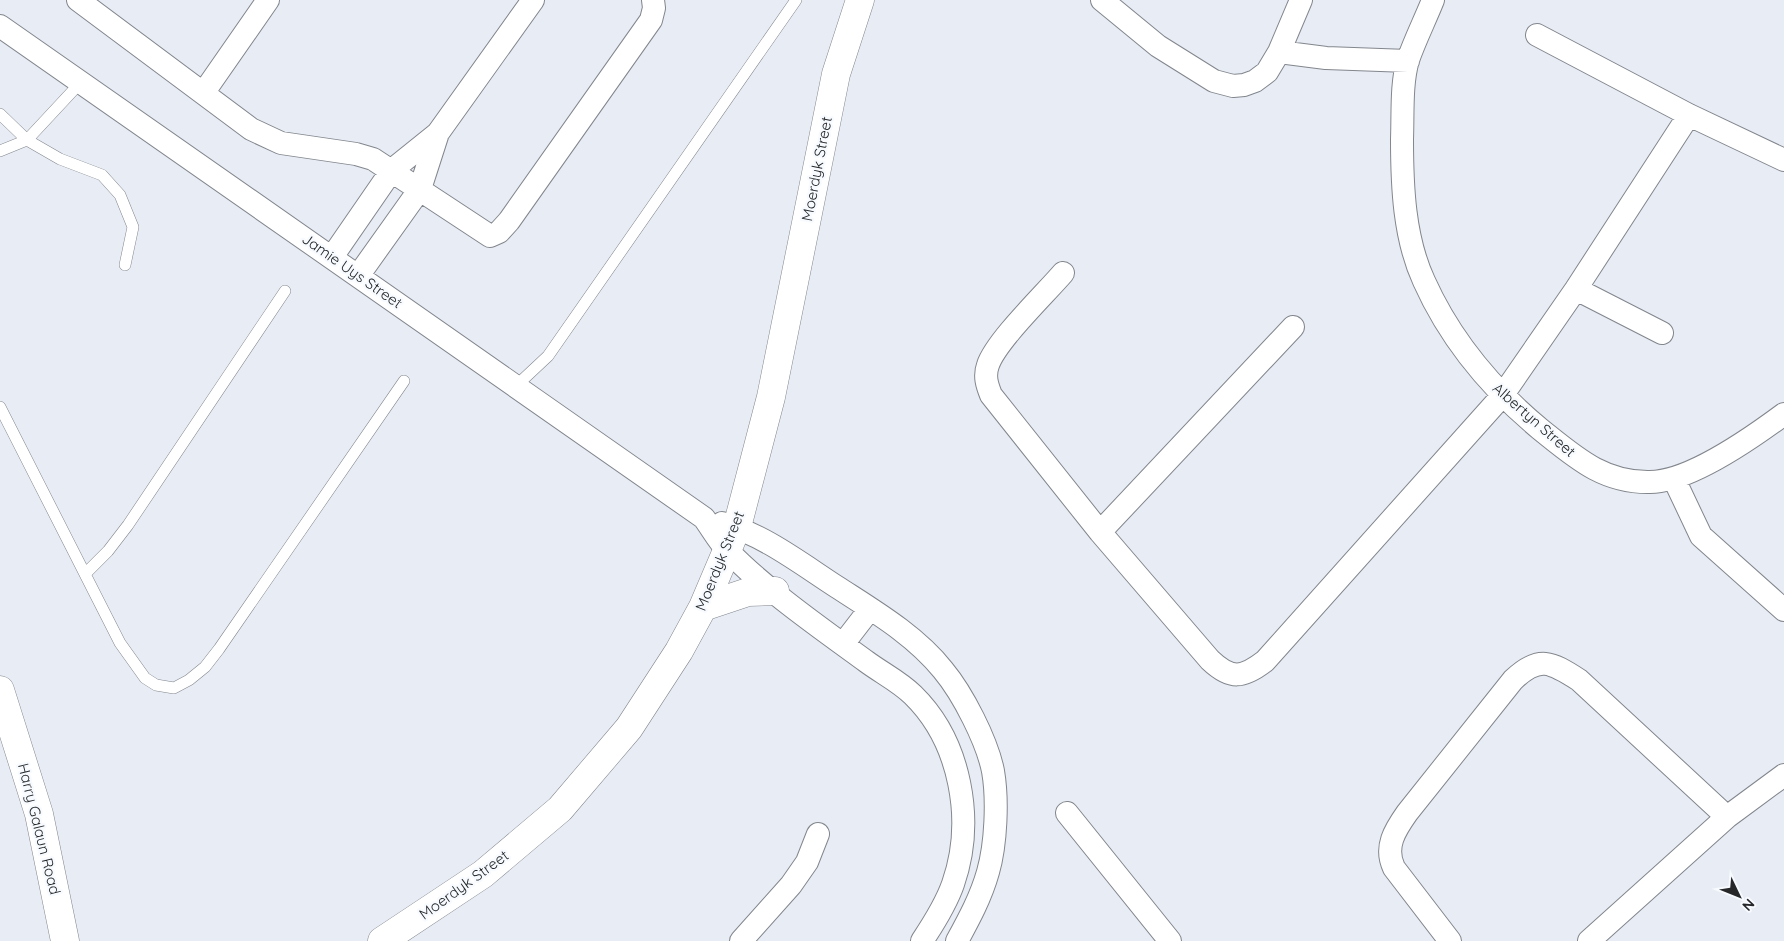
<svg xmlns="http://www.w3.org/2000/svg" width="1784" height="941" font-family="Quicksand,sans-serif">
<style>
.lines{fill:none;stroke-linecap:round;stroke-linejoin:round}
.lane-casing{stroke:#82868d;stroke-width:12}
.street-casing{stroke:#82868d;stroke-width:24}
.secondary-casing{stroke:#82868d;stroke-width:29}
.lane{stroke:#fff;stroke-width:11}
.street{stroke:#fff;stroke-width:22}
.secondary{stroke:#fff;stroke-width:28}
.labels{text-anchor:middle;stroke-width:4.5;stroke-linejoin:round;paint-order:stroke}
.street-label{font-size:15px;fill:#252729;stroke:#f7fafe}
</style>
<rect width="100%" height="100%" fill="#e8ecf4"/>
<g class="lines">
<g class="lane-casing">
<path id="lane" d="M0 114 27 140 60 159 102 175 120 195 133 227 125 265
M0 151 27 140 81 82
M516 386 548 356 796 0
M0 407 120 643 145 678 156 685 174 688 189 680 205 667 219 649 404 381
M85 574 108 551 128 525 285 291"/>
</g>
<g class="street-casing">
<path id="street" d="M78 0 251 129 281 143 356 154 373 159 490 236 499 232 509 221 651 20 654 8 653 0
M1102 0 1158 46 1214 81 1233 86 1244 85 1255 81 1267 72 1279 52 1301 0
M1433 0C1425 20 1415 40 1408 60 1401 84 1403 114 1402 139 1402 186 1404 238 1424 281 1450 339 1492 389 1540 429 1575 457 1603 483 1650 482 1689 482 1753 437 1784 414
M0 26 704 518C712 529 719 542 728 551 767 591 822 629 867 662 882 673 900 682 913 695 961 742 975 821 953 884 946 904 934 923 922 941
M1537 35 1689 115 1784 160
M1279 52 1326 58 1408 61
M204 92 268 0
M332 257 392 170 438 133 533 0
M1063 273C1045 294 996 341 988 365 984 376 987 385 991 395L1100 532 1210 660C1231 680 1243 678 1265 661L1502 396 1576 289 1689 115
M358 276 420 189 438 133
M1576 289 1662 333
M1674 479 1701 536 1784 610
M722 523C764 535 800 563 837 587 874 611 915 635 943 670 963 694 987 741 993 771 998 800 996 844 988 872 981 897 969 919 957 941
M1100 532 1293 327
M843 644 870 609
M1067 813 1170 941
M741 941 791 885 807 862 818 834
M1450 941 1394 868C1384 847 1395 830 1407 813L1513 680C1539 655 1551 662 1579 680L1727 817
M1589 941 1727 817 1784 775"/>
</g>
<g class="secondary-casing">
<path id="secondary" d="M703 607 748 592 775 591
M0 690 39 814 65 941
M382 941 483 874 560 809 629 728 679 651 703 607 737 527 771 397 836 74 860 0"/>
</g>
<use href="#lane" class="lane"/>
<use href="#street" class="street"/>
<use href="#secondary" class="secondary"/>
</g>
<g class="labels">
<g class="street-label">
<text transform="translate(817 169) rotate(-79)" y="5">Moerdyk Street</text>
<text transform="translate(352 271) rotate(35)" y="5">Jamie Uys Street</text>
<text transform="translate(1534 420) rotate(41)" y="5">Albertyn Street</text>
<text transform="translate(720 561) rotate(-68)" y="5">Moerdyk Street</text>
<text transform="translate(39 829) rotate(76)" y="5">Harry Galaun Road</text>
<text transform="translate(464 885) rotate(-36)" y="5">Moerdyk Street</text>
</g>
</g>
<g transform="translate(1739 896) rotate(133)" stroke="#f7fafe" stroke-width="4" paint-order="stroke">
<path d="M0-4L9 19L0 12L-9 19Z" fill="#252729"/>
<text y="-8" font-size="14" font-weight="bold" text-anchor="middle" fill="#252729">N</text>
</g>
</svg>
